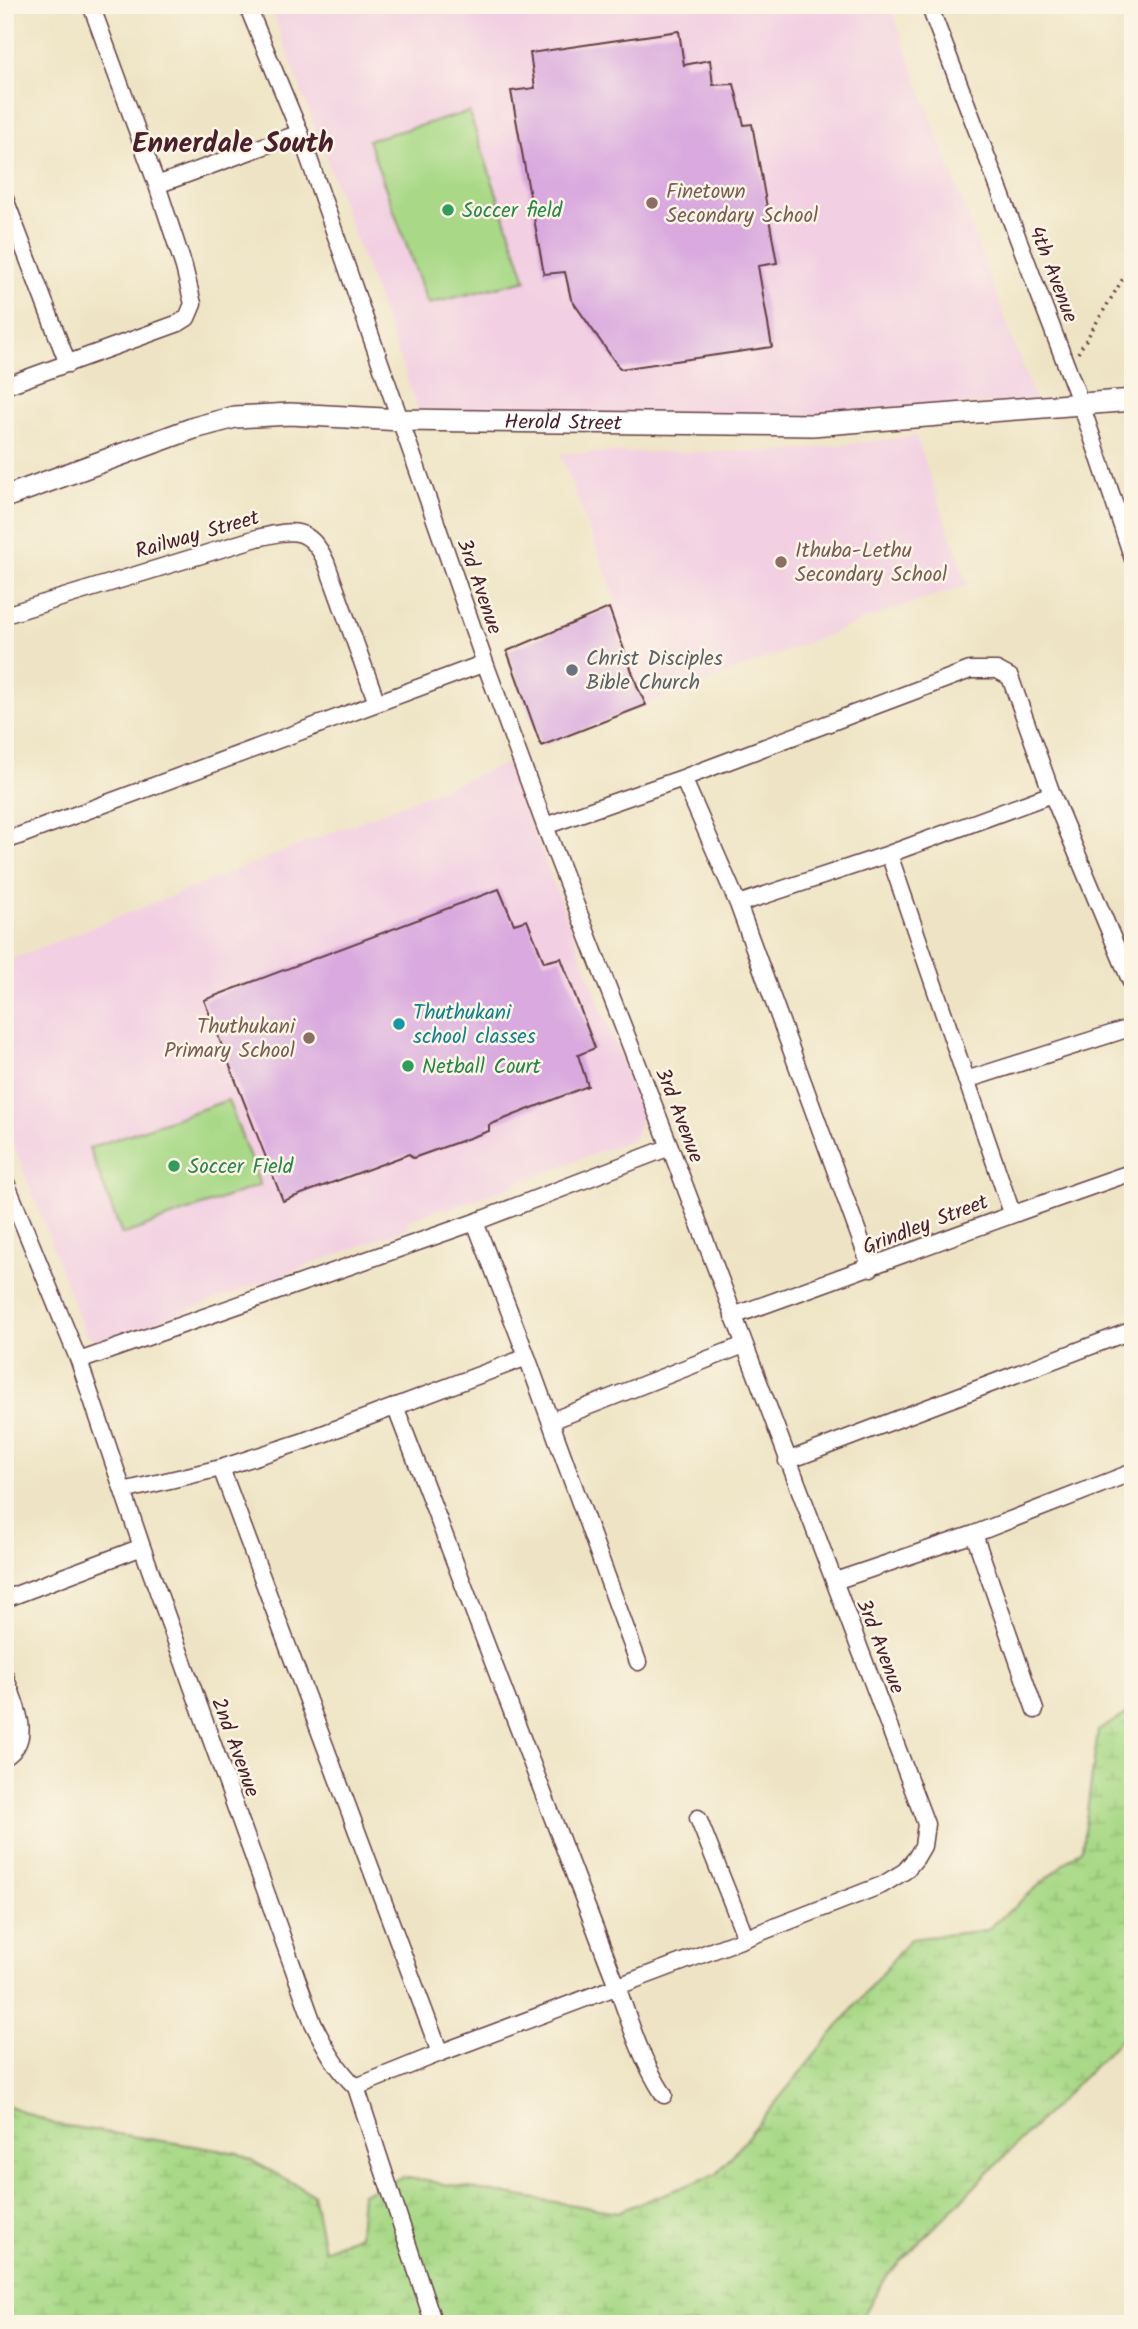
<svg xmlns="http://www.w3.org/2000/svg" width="1138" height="2329" font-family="Kalam,sans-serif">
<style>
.built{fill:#f2cfe2}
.grass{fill:#a9d987;stroke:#7a7c59;stroke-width:2}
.wetland{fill:url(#wetland-marsh);stroke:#7a7c59;stroke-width:2}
.building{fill:#d9a9df}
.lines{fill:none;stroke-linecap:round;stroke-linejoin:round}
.minor-casing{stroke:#633d42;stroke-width:19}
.tertiary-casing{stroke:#633d42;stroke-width:24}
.path{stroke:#633d42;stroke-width:3.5;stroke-dasharray:2 5;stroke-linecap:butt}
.minor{stroke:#fff;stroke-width:16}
.tertiary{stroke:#fff;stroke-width:21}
.education-dot{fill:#8d6e63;stroke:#fcf5e5;stroke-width:2.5}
.leisure-dot{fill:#2e9e5b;stroke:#fcf5e5;stroke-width:2.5}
.worship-dot{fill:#6b7280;stroke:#fcf5e5;stroke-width:2.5}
.culture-dot{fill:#0f9aa8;stroke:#fcf5e5;stroke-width:2.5}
.labels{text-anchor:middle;stroke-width:5;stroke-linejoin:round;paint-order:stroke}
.education-label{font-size:21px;fill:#785e54;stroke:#fcf5e5;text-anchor:start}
.leisure-label{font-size:21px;fill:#27864d;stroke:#fcf5e5;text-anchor:start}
.street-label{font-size:21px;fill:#4a1f2b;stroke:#fcf5e5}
.worship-label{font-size:21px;fill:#5b616d;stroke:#fcf5e5;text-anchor:start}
.culture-label{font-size:21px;fill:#0d838f;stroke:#fcf5e5;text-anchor:start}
.district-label{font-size:28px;font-weight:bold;fill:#4a1f2b;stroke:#fcf5e5}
</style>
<defs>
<pattern id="wetland-marsh" width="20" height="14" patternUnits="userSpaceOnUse" patternTransform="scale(1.75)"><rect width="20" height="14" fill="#a9d987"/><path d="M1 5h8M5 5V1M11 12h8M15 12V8" fill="none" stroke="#93ba75"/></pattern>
</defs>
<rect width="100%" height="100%" fill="#fcf5e5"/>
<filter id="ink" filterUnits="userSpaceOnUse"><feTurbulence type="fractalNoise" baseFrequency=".0143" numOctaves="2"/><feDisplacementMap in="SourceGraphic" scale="14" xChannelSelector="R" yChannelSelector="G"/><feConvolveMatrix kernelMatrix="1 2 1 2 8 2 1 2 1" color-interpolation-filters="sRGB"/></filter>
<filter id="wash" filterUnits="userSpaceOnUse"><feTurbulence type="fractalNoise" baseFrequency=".00686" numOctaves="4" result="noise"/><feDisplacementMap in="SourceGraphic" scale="28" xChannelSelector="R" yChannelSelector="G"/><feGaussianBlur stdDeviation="1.57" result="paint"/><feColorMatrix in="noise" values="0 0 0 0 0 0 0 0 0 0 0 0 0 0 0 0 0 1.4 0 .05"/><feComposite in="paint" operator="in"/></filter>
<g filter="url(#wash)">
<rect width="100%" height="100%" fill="#eee4c5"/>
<path class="built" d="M270 5H890L1035 400 781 417 418 409Z
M916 436 968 585 894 609 646 705 638 688 609 608 618 604 560 453 793 451Z
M507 763 643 1115 633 1139 448 1210 443 1207 437 1210 408 1221V1228L103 1342 85 1334 5 1121V962Z"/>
<path class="grass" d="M469 112 526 280 428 304 368 140Z
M228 1100 260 1185 122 1235 89 1148Z"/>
<path class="wetland" d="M1133 1710V2019L1126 2034 888 2274 858 2324H5V2104L54 2124 238 2153 313 2194 324 2250 359 2235 362 2194 402 2177 617 2212 717 2174 910 1939 987 1930 1082 1848 1098 1731Z"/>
<g id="blocks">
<path class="building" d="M679 31 684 65 710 60 713 85 734 84 744 125 752 124 777 263 758 266 772 347 620 369 571 299 565 272 544 274 511 91 535 88 530 53Z
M609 608 638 688 646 705 541 746 507 651Z
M499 889 514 924 527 920 544 962 561 958 595 1048 578 1055 588 1086 489 1125V1131L413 1158 409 1154 283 1201 204 1000Z"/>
</g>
</g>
<g filter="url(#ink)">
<use href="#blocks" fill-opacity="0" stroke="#633d42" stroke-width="2"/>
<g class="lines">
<g class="minor-casing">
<path id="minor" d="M247 5 300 133 485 663 545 826 670 1147 926 1824 923 1846 916 1858 905 1871 882 1885 746 1938 440 2053 356 2087
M929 5 1081 404 1133 559
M157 185 300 133
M5 199 68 364
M5 386 179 323 187 318 193 304 184 267 157 185 91 5
M5 615 257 538C292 530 309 525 326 562L377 703
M683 778 738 904 871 1268
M545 826 683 778 970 670H997L1010 677 1052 794 1133 987
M5 841 485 663
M889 854 1012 1213
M738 904 889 854 1052 794
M966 1080 1133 1027
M5 1180 79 1361 142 1547 313 2023C325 2047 336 2068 356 2087L434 2324
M475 1222 527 1357 638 1662
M733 1316C866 1269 998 1218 1133 1172
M79 1361 475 1222 670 1147
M395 1406 617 1986C630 2024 642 2061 664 2095
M551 1421 744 1345
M787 1461 1133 1330
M221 1468 440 2053
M123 1491 221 1468 304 1441 527 1357
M974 1534 1035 1710
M835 1581 974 1534 1133 1472
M5 1599 142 1547
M5 1676C14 1703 35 1738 5 1757
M698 1818 746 1938"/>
</g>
<g class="tertiary-casing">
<g id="tertiary">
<path id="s1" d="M5 497 194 428 235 417 290 414 402 420 812 425 1133 400"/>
</g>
</g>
<path class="path" d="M1078 353 1133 262"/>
<use href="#minor" class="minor"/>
<use href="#tertiary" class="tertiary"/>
</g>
</g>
<g class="education-dot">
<circle cx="652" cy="203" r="7"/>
<circle cx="781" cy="562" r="7"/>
<circle cx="309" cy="1038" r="7"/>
</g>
<g class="leisure-dot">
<circle cx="448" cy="210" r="7"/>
<circle cx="408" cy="1066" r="7"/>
<circle cx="174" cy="1166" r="7"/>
</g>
<circle class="worship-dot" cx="572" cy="670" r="7"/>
<circle class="culture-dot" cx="399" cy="1024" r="7"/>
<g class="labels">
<g class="education-label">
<text x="666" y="198">Finetown<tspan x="666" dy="24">Secondary School</tspan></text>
<text x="795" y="557">Ithuba-Lethu<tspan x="795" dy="24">Secondary School</tspan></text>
<text x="295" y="1033" text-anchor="end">Thuthukani<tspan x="295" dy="24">Primary School</tspan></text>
</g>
<g class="leisure-label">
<text x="462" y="217">Soccer field</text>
<text x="422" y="1073">Netball Court</text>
<text x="188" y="1173">Soccer Field</text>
</g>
<g class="street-label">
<text transform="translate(1054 274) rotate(69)" y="7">4th Avenue</text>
<text dy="7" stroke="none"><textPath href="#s1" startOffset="572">Herold Street</textPath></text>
<text transform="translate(197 534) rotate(-16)" y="7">Railway Street</text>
<text transform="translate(480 586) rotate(71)" y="7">3rd Avenue</text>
<text transform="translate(680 1115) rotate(69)" y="7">3rd Avenue</text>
<text transform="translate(925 1224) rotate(-21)" y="7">Grindley Street</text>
<text transform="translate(881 1646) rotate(69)" y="7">3rd Avenue</text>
<text transform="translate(236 1747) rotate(70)" y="7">2nd Avenue</text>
</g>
<g class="worship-label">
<text x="586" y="665">Christ Disciples<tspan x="586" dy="24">Bible Church</tspan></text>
</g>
<g class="culture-label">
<text x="413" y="1019">Thuthukani<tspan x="413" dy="24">school classes</tspan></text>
</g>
<g class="district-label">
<text x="233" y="152">Ennerdale South</text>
</g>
</g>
<rect width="1138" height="2329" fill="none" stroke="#fcf5e5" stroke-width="28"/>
</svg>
